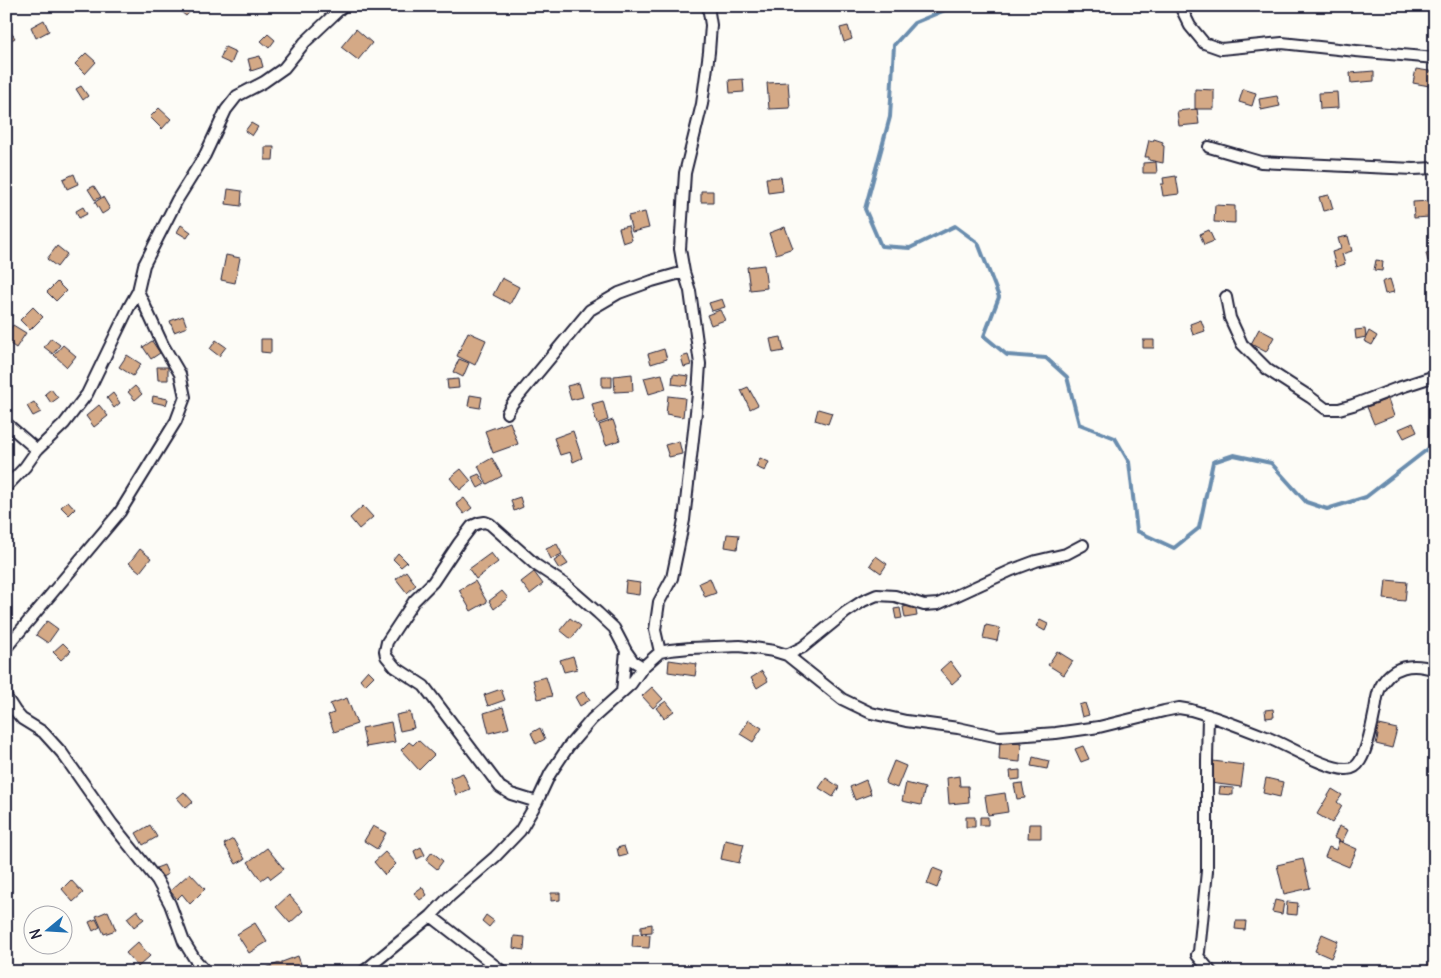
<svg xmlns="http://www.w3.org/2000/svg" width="1441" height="978" font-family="Delius,sans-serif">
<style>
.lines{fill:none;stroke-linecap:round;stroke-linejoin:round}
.stream{stroke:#6b8dae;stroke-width:4}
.building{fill:#d4a986;stroke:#22223b}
.minor-casing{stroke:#22223b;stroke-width:14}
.minor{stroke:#fdfcf7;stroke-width:10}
</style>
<rect width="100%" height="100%" fill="#fdfcf7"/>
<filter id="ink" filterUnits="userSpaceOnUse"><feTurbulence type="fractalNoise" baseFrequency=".02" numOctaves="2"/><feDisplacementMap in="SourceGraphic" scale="10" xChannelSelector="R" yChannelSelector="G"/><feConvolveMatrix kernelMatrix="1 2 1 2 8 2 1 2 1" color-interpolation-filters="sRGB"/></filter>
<g filter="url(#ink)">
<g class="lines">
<path class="stream" d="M951 6 950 8 914 23 894 45 890 117 865 209 881 246 910 248 955 226 978 243 999 297 984 336 1007 355 1046 358 1067 377 1079 424 1115 438 1129 462 1137 531 1174 548 1199 528 1213 462 1234 455 1271 463 1306 502 1327 509 1366 497 1433 445H1435"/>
</g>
<path class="building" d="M193 6 194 7 186 16 175 7Z
M44 20 49 31 36 38 31 27Z
M848 26 852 39 844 42 840 28Z
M8 28 15 38 6 43V29Z
M356 29 372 43 358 60 341 47Z
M268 34 275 40 269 48 261 41Z
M225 47 236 52 231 64 220 59Z
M86 53 96 62 85 74 75 64Z
M260 56 263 67 251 71 248 59Z
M1416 69 1435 72V87L1413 83Z
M1374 71V81L1351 83 1350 73Z
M743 79 744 92 730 93 729 80Z
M788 82 790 108 769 109 767 83Z
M81 86 88 96 83 100 76 89Z
M1195 89 1214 90V109H1195Z
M1243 89 1256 93 1252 106 1239 102Z
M1337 92 1338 108 1320 109 1319 93Z
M1277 96 1280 106 1261 110 1259 99Z
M159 108 171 119 162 129 150 117Z
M1197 109 1199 124 1179 126 1177 111Z
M251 123 258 127 252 136 245 131Z
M1154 139 1163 142 1162 145 1164 146 1163 163 1149 160V157H1145L1149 140 1153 141Z
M265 147H274L273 160H265Z
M1156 162 1157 173H1143V163Z
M74 174 78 184 67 189 63 179Z
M1176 176 1179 194 1163 196 1161 184H1164L1163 178Z
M781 177 783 191 768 193 766 178Z
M94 186 101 197 95 200 88 189Z
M228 189 242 191 241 206 226 204Z
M701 191H713V202H701Z
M1329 195 1333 209 1323 211 1319 197Z
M103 197 110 209 102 214 95 202Z
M1429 201 1430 217 1414 218 1413 202Z
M1215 205 1235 206V223L1214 222Z
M83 207 87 214 79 218 76 211Z
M645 212 649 228 632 232 628 216Z
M181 225 191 232 187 238 177 232Z
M628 226 632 240 623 243 619 228Z
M785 227 793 248 776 254 769 233Z
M1209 230 1214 241 1204 245 1200 234Z
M1348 236 1352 251 1342 254 1345 264 1336 267 1332 252 1341 249 1338 238Z
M57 246 67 254 57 267 47 259Z
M1435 251V259L1428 261 1426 253Z
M226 255 240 258 235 283 221 280Z
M1376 260 1383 261 1382 271 1374 270Z
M764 265 767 288 750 290 747 267Z
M502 278 519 287 510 304 493 295Z
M1390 279 1394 292 1385 294 1382 282Z
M57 282 66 291 56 301 47 292Z
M722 299 725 307 712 311 709 303Z
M33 307 43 317 30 330 20 320Z
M720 310 725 320 711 325 707 315Z
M183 316 187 327 174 332 170 321Z
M1201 320 1205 331 1193 335 1190 324Z
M13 325 26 333 16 348 6 341V335Z
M1259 329 1274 337 1266 352 1251 344Z
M1365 329 1366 337 1356 339 1355 330Z
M1369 331 1377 336 1372 345 1364 341Z
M468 332 486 340 475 365 457 356Z
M781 337 784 351 773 353 770 339Z
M51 338 60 345 53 354 44 347Z
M261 339H271V353L261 352Z
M216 340 226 347 219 356 210 349Z
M1143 340H1154V348H1143Z
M152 341 160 353 151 359 143 347Z
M63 345 76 356 67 367 54 355Z
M664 349 667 359 651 364 648 354Z
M127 355 141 364 133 376 119 367Z
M688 355 691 365 684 367 681 357Z
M459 359 469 363 463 377 453 372Z
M157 367H168V380H158Z
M632 374 633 391 615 392 614 376Z
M662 374 666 389 649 394 644 378Z
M673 374 689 376 687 386 672 384Z
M602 376H612V387H602Z
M458 379 459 388 448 389 447 380Z
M579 383 583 397 571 400 567 386Z
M135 386 142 394 135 400 128 392Z
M748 387 758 405 750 409 741 390Z
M51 389 58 398 51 403 45 394Z
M113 393 120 403 114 408 107 398Z
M470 395 482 397 480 408 468 406Z
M153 396 168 399 166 405 152 402Z
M668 396 685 398 683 417 666 414Z
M1388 399 1394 416 1374 424 1367 407Z
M603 401 608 420 597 424 592 404Z
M34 402 41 412 33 416 27 406Z
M99 405 108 416 94 427 86 416Z
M818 409 832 413 828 424 815 420Z
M613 420 620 440 606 445 599 425Z
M510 422 518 444 493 453 485 431Z
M1413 423 1417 432 1404 438 1399 429Z
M573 431 582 458 573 462 570 452 560 455 554 438Z
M679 441 682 454 669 457 665 445Z
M492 458 502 476 487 484 478 466Z
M760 458 769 462 765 471 756 467Z
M461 469 471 481 460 490 450 478Z
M479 474 485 484 478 488 472 477Z
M520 497 523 507 514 511 511 500Z
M464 498 472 508 464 514 456 504Z
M68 501 75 509 69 515 61 507Z
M363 506 373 517 359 529 350 518Z
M727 534 739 535 737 549 725 547Z
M557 544 562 554 551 559 546 549Z
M140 549 151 558 140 572 129 563Z
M398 553 407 562 401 567 393 559Z
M491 553 498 562 476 579 469 569Z
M562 556 568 564 559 569 554 561Z
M876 556 887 564 881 573 870 565Z
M406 571 416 585 407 593 396 579Z
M534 572 543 584 530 594 521 582Z
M710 578 716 593 705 597 699 583Z
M1386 580 1407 582 1405 601 1384 599Z
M475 581 487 602 471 611 459 590Z
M626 581 640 583 639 595 625 593Z
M502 591 508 598 494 609 489 601Z
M915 605 917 616 905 618 903 607Z
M900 608 902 618 896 619 894 609Z
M570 618 581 626 571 639 560 630Z
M1040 620 1048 624 1045 631 1036 626Z
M47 621 58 629 48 643 36 635Z
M986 625 1000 628 997 641 983 638Z
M63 643 71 651 61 660 53 652Z
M1057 651 1073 661 1064 675 1048 665Z
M573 656 577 669 564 672 560 660Z
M669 660 697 664 695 676 668 672Z
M950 661 961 676 952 684 940 670Z
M368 670 374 676 365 685 360 679Z
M762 671 768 681 757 688 751 678Z
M546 677 552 696 538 699 533 680Z
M652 687 663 699 653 708 642 696Z
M501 689 505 700 488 706 484 695Z
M585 691 590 700 580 706 575 697Z
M347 698 357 724 334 732 328 715 334 713 330 704Z
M666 701 674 711 664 718 656 708Z
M1085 703 1089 715 1082 717 1079 705Z
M503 707 509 728 489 733 484 713Z
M1273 709 1274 717 1266 718 1265 710Z
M410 712 414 728 400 731 396 715Z
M749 720 762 728 753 742 740 734Z
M391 722 395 742 366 747 362 728Z
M1375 724 1397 729 1392 748 1376 744 1378 735 1372 734Z
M540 728 545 739 536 744 531 733Z
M418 740 434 755 419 770 401 750 409 742 413 745Z
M1000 741 1021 743 1020 762 999 760Z
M1083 746 1089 759 1081 762 1075 749Z
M1033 757 1049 761 1047 769 1031 766Z
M894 761 906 766 897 788 885 783Z
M1213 761 1244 765 1241 787 1210 783Z
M1020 770V779L1011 780 1010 771Z
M463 773 470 789 456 795 450 778Z
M959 776 960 786H968L969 802 949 804 947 778Z
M826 778 839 787 833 797 819 788Z
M1266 778 1283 782 1280 797 1263 793Z
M866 780 871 794 855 800 850 787Z
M906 783 925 788 921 805 902 801Z
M1022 783 1025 798 1017 799 1014 784Z
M1220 787 1233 788V795L1219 794Z
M1332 789 1342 795 1337 802 1342 806 1332 823 1317 814Z
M184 792 193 802 186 808 177 798Z
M1005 793 1008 812 988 815 985 796Z
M966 817H975V827H966Z
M980 817H988V825H980Z
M1029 824H1041V838H1028Z
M150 825 157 837 143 845 136 833Z
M373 826 386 833 377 849 364 841Z
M1339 826 1348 830 1342 842 1334 838Z
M233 839 245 859 236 864 224 844Z
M725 840 744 844 739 863 721 859Z
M1339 841 1357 849 1349 867 1325 857 1329 847 1336 850Z
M624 846 627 855 619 857 617 848Z
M421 847 425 855 417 859 414 851Z
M267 848 284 869 271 879 268 875 261 880 248 862Z
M385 852 396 864 385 875 374 862Z
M432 852 443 861 437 869 426 860Z
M1303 859 1310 888 1284 894 1277 865Z
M164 865 168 874 160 878 156 868Z
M933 868 943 872 937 888 927 884Z
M190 873 205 889 190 904 182 894 177 899 170 891Z
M71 880 83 893 73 902 62 889Z
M422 887 427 895 420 900 414 893Z
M551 893H560V900L551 901Z
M289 895 303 911 290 923 276 907Z
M1275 900 1284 902 1282 914 1272 912Z
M1287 902 1298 903 1297 915 1286 914Z
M137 910 144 919 134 927 127 918Z
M108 911 116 930 104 934 96 916Z
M486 915 494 921 489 927 482 921Z
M96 919 100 927 93 931 89 922Z
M1236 921H1246L1245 930 1235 929Z
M255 923 267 942 249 953 237 934Z
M652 924V932L641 933V926Z
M633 934 650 935 649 948 632 947Z
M1322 934 1338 941 1331 958 1315 951Z
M514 936 525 937 524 950 513 948Z
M138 942 150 956 138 967 126 953Z
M1435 955V972H1423Z
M298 956 302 967 289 972H268L266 968Z"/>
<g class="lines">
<g class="minor-casing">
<path id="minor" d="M1180 6 1190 26 1204 43 1221 49 1282 43 1356 51 1435 58
M1209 147 1261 162 1414 169 1435 168
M1226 297 1230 318 1242 344 1268 370 1310 397 1326 409H1339L1353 405 1395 389 1435 376
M507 413 512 404 590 310 619 293 652 281 684 272
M6 423 37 450
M6 487 25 467 37 450 64 424 87 394 129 307 138 291 144 265 177 200 205 155 226 110 237 96 264 82 284 68 305 42 343 6
M6 648 120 512 176 421 185 397 180 374 163 345 138 291
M660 652 655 630 659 602 672 578 684 520 698 394 700 364 690 291 684 272 680 249 685 173 702 104 709 52 711 25 708 6
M787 655 803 647 846 612 863 601 877 595 895 596 924 605 938 604 1012 570 1036 561 1066 554 1083 545
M622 692 626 651
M6 697 15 711 22 719 43 732 62 753 112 824 157 880 170 904 184 942 194 958 206 972
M1208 715 1207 761V871L1199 952 1197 955 1211 972
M537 802 511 794 500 787 424 686 395 667 386 656 385 651 387 642 414 601 433 582 459 543 472 526 479 523 485 522 490 524 536 565 566 585 598 613 614 628 626 651 633 661 643 667
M431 916 503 972
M363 972 431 916 450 896 495 857 520 831 537 802 550 774 568 747 592 719 631 684 643 667 660 652 670 650 690 648 740 646 774 651 787 655 842 699 871 713 906 721 958 728 999 737 1056 733 1099 727 1164 711 1179 708 1191 710C1216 717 1241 727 1266 737 1287 745 1327 770 1347 769 1353 769 1357 766 1360 761 1368 748 1372 725 1375 710 1376 703 1377 694 1380 688 1391 665 1413 662 1435 670"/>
</g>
<use href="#minor" class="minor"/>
</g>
</g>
<rect width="1441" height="978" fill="none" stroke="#fdfcf7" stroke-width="25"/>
<rect x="12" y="12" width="1416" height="953" fill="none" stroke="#22223b" stroke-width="2" filter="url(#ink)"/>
<g transform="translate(48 930) rotate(252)"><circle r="24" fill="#fdfcf7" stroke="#a5a5ac"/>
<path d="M0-4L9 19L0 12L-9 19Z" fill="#1f6fb2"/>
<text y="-8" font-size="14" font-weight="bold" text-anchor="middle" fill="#22223b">N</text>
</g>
</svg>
